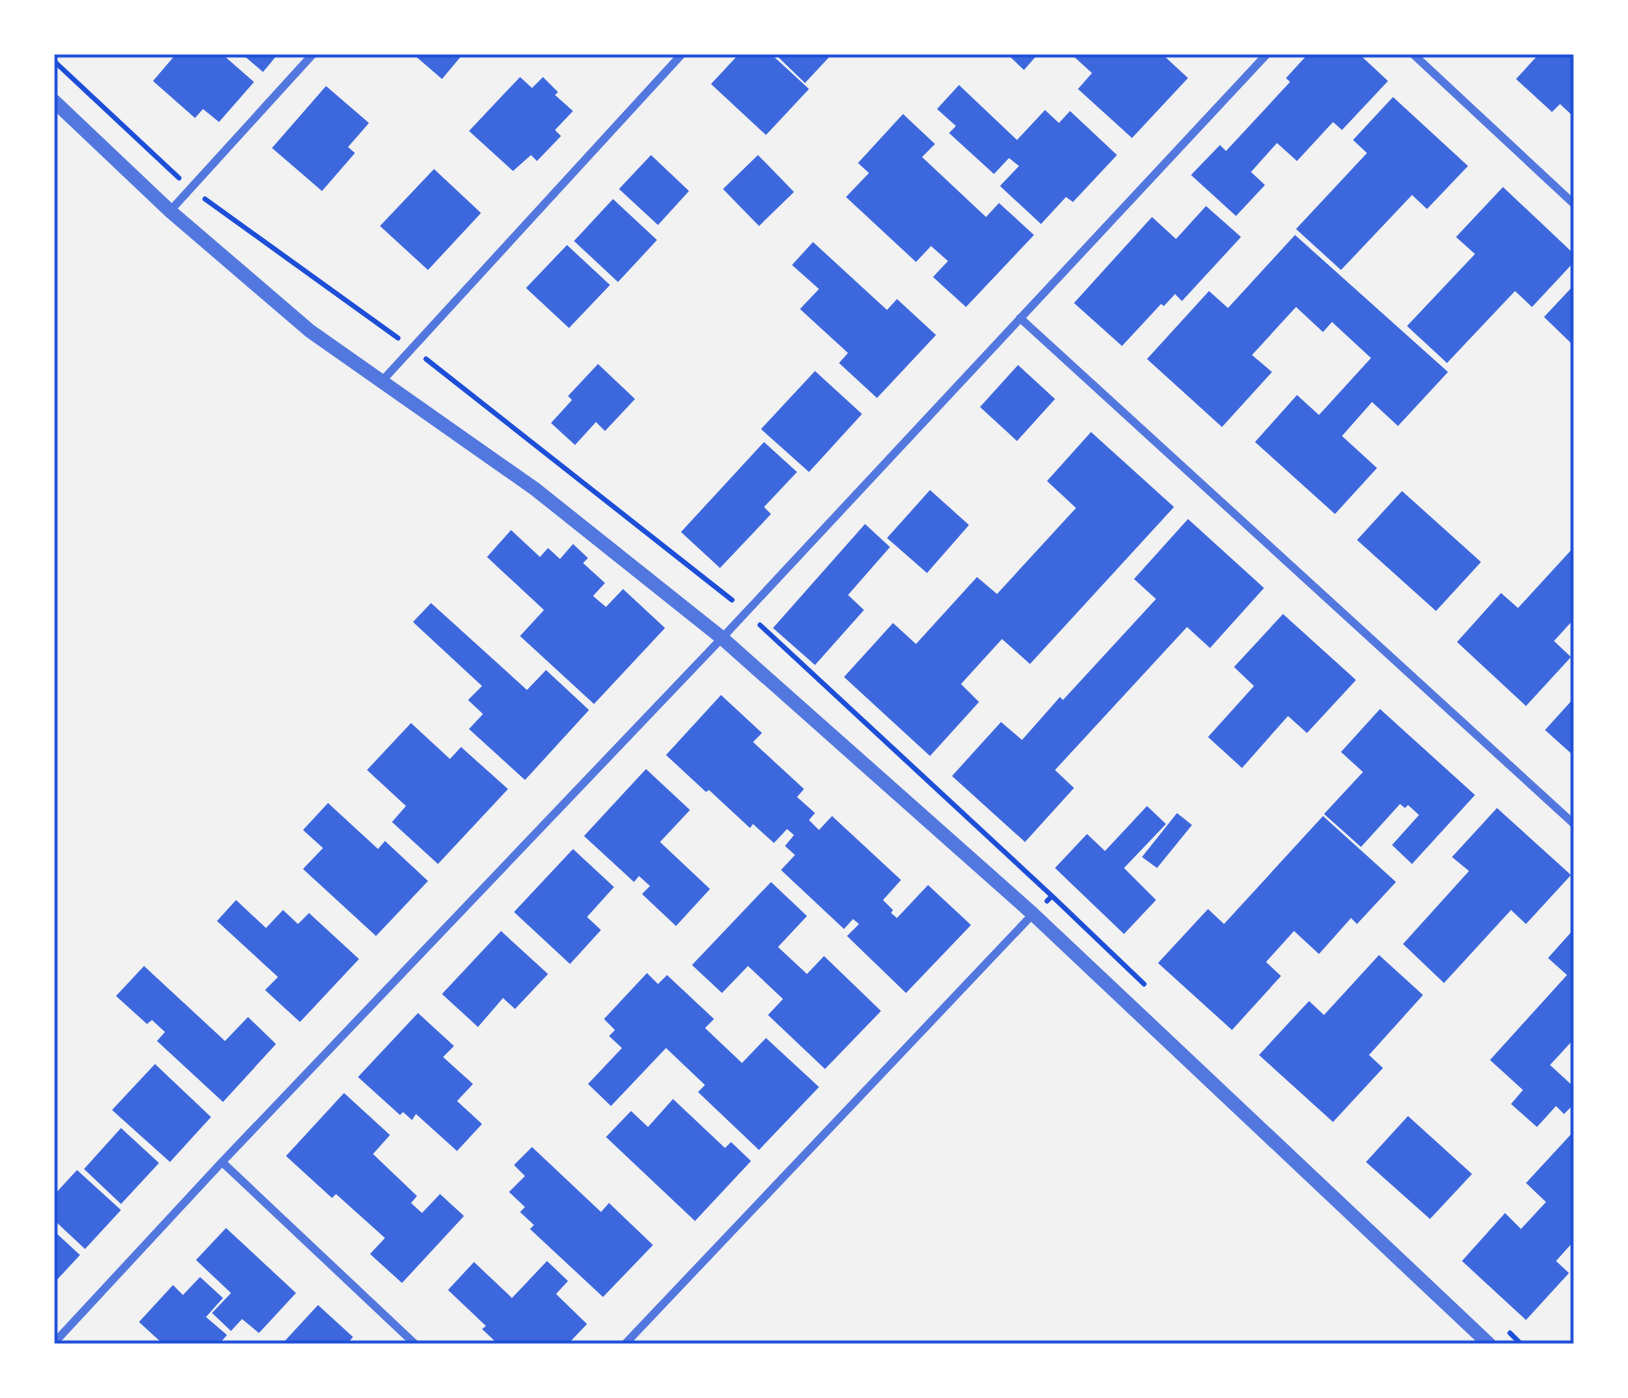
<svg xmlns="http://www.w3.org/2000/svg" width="1628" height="1398" font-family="'Libre Baskerville',serif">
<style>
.building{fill:#3d67dc}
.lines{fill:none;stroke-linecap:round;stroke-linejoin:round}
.path{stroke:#1d4ed8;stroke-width:5}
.minor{stroke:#5277de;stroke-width:8}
.tertiary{stroke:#5277de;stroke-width:14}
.neatline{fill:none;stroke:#1d4ed8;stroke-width:3}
</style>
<rect width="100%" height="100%" fill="#f2f2f2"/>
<path class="building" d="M176 54H222L254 82 219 122 203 109 195 118 153 81Z
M242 54H278L263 72Z
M413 54H463L442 79Z
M739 54H771L809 89 766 135 711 84Z
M775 54H832L805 83Z
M1007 54H1038L1024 70Z
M1071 54H1162L1188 78 1132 138 1078 89 1092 73Z
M1308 54H1359L1388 81 1342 130 1333 122 1297 161 1277 143 1251 172 1265 185 1236 216 1191 175 1220 145 1226 151 1290 82 1286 78Z
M1539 54H1574V117L1560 104 1552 112 1516 79Z
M520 77 532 88 543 77 558 92 555 95 573 111 555 130 561 136 537 161 531 155 513 171 469 131Z
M959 85 1017 140 1045 110 1059 123 1070 111 1117 155 1073 202 1066 197 1041 224 1000 186 1019 166 1009 158 994 174 949 133 956 126 937 109Z
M326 86 369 123 348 147 355 153 322 191 272 148Z
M1393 97 1468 166 1427 209 1412 195 1341 270 1296 229 1367 153 1353 140Z
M903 114 935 144 922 157 986 217 999 203 1034 235 966 307 933 277 948 261 931 246 916 262 846 197 869 173 858 163Z
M651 155 689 191 658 225 619 189Z
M758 155 794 192 759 226 723 189Z
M434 169 481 213 428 270 380 226Z
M1503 187 1574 254V262L1532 307 1515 291 1447 363 1407 326 1475 254 1456 237Z
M613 199 657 240 618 282 574 241Z
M1206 206 1241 237 1182 301 1175 294 1164 306 1161 304 1122 346 1074 303 1152 217 1176 239Z
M1295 235 1448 372 1398 426 1372 402 1342 436 1377 468 1335 514 1255 442 1297 395 1319 415 1371 358 1332 322 1323 332 1296 307 1252 355 1272 372 1222 427 1147 359 1209 291 1228 308Z
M813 242 887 310 897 299 936 335 877 398 839 363 848 353 800 309 819 289 792 265Z
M567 245 610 285 569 328 526 288Z
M1574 285V346L1544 317Z
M598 364 635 399 605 431 596 422 575 445 551 423 572 400 568 396Z
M1018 365 1055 399 1017 441 980 407Z
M815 371 862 414 809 472 761 429Z
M1091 432 1174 507 1030 664 1002 639 961 684 979 702 930 756 844 677 893 623 916 644 977 577 997 594 1076 508 1047 481Z
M764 442 797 472 764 507 771 514 720 568 681 532Z
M930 490 969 525 927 573 887 538Z
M1402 491 1481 562 1436 611 1357 540Z
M1188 519 1264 588 1210 648 1187 627 1055 770 1074 788 1025 842 952 776 1001 722 1022 740 1060 697 1063 700 1156 599 1134 579Z
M865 524 890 547 848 595 864 610 815 665 773 628Z
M511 530 540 557 548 548 560 559 573 544 588 558 583 563 605 583 593 596 606 607 623 589 665 628 594 704 520 636 544 610 487 557Z
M1574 547V619L1554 641 1571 657 1526 706 1457 642 1501 593 1518 608Z
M431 603 527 690 546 670 589 710 525 780 469 729 483 714 468 700 482 686 413 622Z
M1283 614 1356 680 1307 733 1288 716 1242 768 1208 737 1254 686 1234 667Z
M721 695 762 733 753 742 804 789 797 797 815 813 809 820 819 830 832 816 901 880 883 900 893 910 891 913 897 918 928 885 971 925 906 993 847 936 859 924 853 919 844 929 781 870 795 855 785 846 794 835 787 829 774 843 753 824 750 828 709 790 706 792 666 755Z
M1574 698V756L1545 730Z
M1380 709 1475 795 1412 864 1392 845 1419 815 1408 805 1405 808 1400 804 1361 847 1324 814 1363 772 1341 752Z
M411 723 450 759 461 747 508 789 438 864 392 822 406 806 367 770Z
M646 769 690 810 660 842 710 889 676 926 642 894 650 886 639 876 634 882 584 836Z
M328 803 378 849 385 841 428 881 376 936 303 869 323 848 303 830Z
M1147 806 1166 824 1124 868 1156 900 1124 934 1055 868 1087 834 1105 851Z
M1497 808 1571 875 1526 924 1511 910 1444 983 1403 944 1469 871 1452 857Z
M1177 813 1192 825 1157 868 1142 857Z
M1323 816 1396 882 1357 924 1351 918 1319 954 1294 931 1266 962 1281 976 1232 1030 1158 963 1208 909 1224 924Z
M573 849 614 887 587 917 601 930 570 964 514 912Z
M771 882 807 916 778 947 807 974 824 956 881 1011 825 1069 768 1015 783 999 748 966 722 993 692 965Z
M236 900 266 928 283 910 298 924 309 913 359 959 300 1022 265 990 278 977 217 921Z
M1574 929V1039L1550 1065 1574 1087V1104L1564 1114 1556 1106 1537 1127 1511 1104 1523 1090 1490 1060 1567 975 1548 958Z
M501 931 548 974 515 1009 503 998 478 1027 442 994Z
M1379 955 1423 995 1369 1055 1383 1068 1333 1122 1259 1055 1309 1001 1324 1015Z
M144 966 225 1041 248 1017 276 1044 223 1102 157 1041 165 1032 152 1020 147 1024 116 996Z
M647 973 658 984 667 975 714 1019 705 1028 742 1063 766 1038 819 1087 759 1150 698 1092 705 1085 666 1048 611 1106 588 1084 622 1048 609 1036 615 1030 604 1019Z
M418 1013 454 1046 443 1057 473 1084 457 1101 482 1124 457 1151 416 1114 412 1120 403 1112 400 1115 358 1077Z
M155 1064 211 1117 170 1162 112 1110Z
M344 1093 390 1135 373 1154 417 1196 411 1203 422 1213 440 1194 464 1216 402 1283 370 1254 385 1238 336 1194 332 1198 286 1156Z
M673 1099 725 1148 731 1142 751 1161 695 1221 606 1137 631 1111 648 1127Z
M1408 1116 1472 1174 1430 1219 1366 1162Z
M121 1128 159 1163 121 1204 84 1169Z
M1574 1131V1241L1556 1261 1569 1273 1526 1320 1462 1261 1505 1213 1521 1229 1546 1202 1526 1183Z
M532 1147 601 1212 609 1203 653 1245 603 1297 530 1229 534 1225 520 1212 525 1207 509 1192 525 1176 514 1165Z
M77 1170 121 1210 85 1249 54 1220V1195Z
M226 1228 296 1293 259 1333 242 1319 231 1331 212 1313 231 1293 196 1260Z
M54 1231 80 1255 54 1283Z
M547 1261 568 1281 556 1294 587 1324 568 1344H498L482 1329 486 1326 448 1290 474 1262 512 1298Z
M200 1277 223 1298 206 1317 227 1335 219 1344H163L139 1322 173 1285 183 1295Z
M318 1305 353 1337 347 1344H282Z"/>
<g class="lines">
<path class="path" d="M54 61 179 178
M205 199 398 338
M426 359 732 600
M760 625 1052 896 1047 901
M1052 896 1144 984
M1510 1333 1521 1344"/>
<path class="minor" d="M1413 54 1574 204
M170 211 313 54
M1020 318 1574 824
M382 381 682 54
M222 1162 415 1344
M54 1343 222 1162 722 638 1267 54
M625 1344 1033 914"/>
<path class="tertiary" d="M54 101 170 211 310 331 535 489 722 638 1033 914 1489 1344"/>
</g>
<rect width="1628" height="1398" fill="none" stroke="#ffffff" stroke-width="112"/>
<rect x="56" y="56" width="1516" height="1286" class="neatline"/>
</svg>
